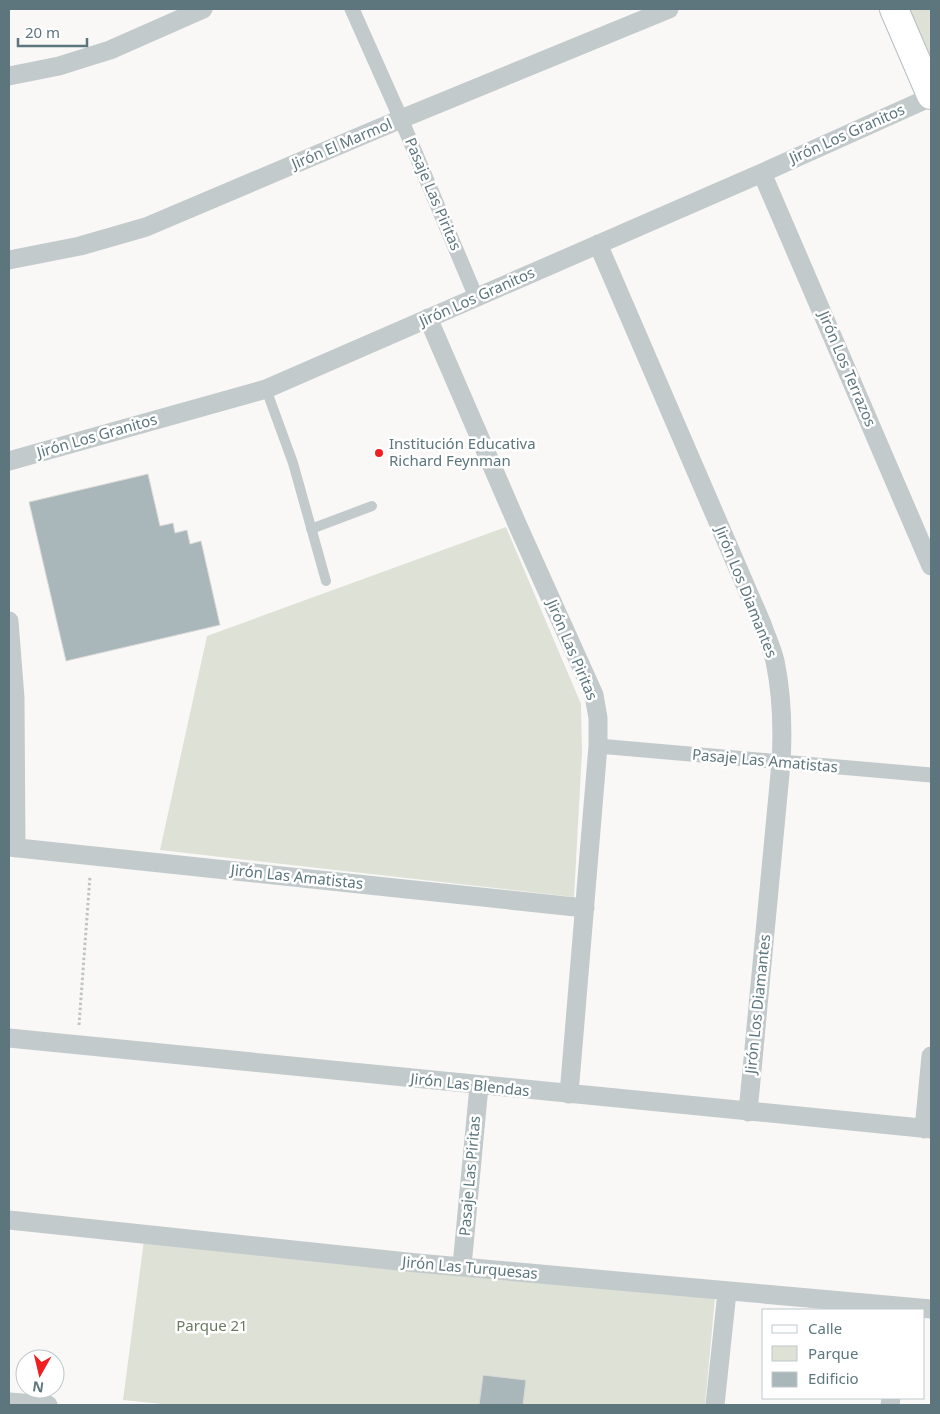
<svg xmlns="http://www.w3.org/2000/svg" width="940" height="1414" font-family="'Noto Sans',sans-serif">
<style>
.green{fill:#dde1d6}
.building{fill:#a9b7ba;stroke:#dadad8}
.lines{fill:none;stroke-linecap:round;stroke-linejoin:round}
.secondary-casing{stroke:#b5bec1;stroke-width:30}
.path{stroke:#bfc3c4;stroke-width:3;stroke-dasharray:2.5 2.5;stroke-linecap:butt}
.service{stroke:#c3cacc;stroke-width:10}
.pedestrian{stroke:#c3cacc;stroke-width:15}
.minor{stroke:#c3cacc;stroke-width:19}
.secondary{stroke:#fff;stroke-width:28}
.poi-dot{fill:#f01e20;stroke:#fff;stroke-width:2}
.labels{text-anchor:middle;stroke-width:5;stroke-linejoin:round;paint-order:stroke}
.street-label{font-size:15px;fill:#5d767d;stroke:#fff}
.poi-label{font-size:15px;fill:#5d767d;stroke:#fff;text-anchor:start}
.park-label{font-size:15px;fill:#6b7a61;stroke:#fff}
</style>
<rect width="100%" height="100%" fill="#f9f8f6"/>
<path class="green" d="M909 9H931V60Z
M506 527 581 704 582 752 574 897 160 850 207 636Z
M144 1240 715 1298 705 1405H172L123 1400Z"/>
<path class="building" d="M148 474 160 526 173 523 175 533 187 530 190 544 201 541 220 625 66 661 29 502Z
M483 1375 526 1380 523 1405H479Z"/>
<g class="lines">
<g class="secondary-casing">
<path id="secondary" d="M894 9 931 95"/>
</g>
<path class="path" d="M79 1025 90 876"/>
<path class="service" d="M266 389 293 463 326 581
M311 529 372 506"/>
<path class="pedestrian" d="M352 9 401 119 476 297
M598 746 931 775"/>
<path class="minor" d="M9 76 59 66 110 50 203 9
M762 173 931 566
M598 244 762 624C766 636 772 648 775 661 782 695 783 729 781 763L748 1112
M9 260 80 246 146 227 401 119 669 9
M428 318 518 526 594 695 598 718V746L569 1094
M9 461 266 389 762 173 931 97
M9 621 15 698 16 848
M9 847 585 908
M9 1038 931 1129
M924 1129 931 1056
M9 1220 417 1263 931 1309
M462 1266 479 1086
M9 1402 48 1405
M715 1405 727 1292
M890 1405 891 1398"/>
<use href="#secondary" class="secondary"/>
</g>
<circle class="poi-dot" cx="379" cy="453" r="5"/>
<g class="labels">
<g class="street-label">
<text transform="translate(847 134) rotate(-24)" y="5">Jirón Los Granitos</text>
<text transform="translate(342 144) rotate(-23)" y="5">Jirón El Marmol</text>
<text transform="translate(433 194) rotate(67)" y="5">Pasaje Las Piritas</text>
<text transform="translate(477 297) rotate(-24)" y="5">Jirón Los Granitos</text>
<text transform="translate(847 369) rotate(67)" y="5">Jirón Los Terrazos</text>
<text transform="translate(97 436) rotate(-16)" y="5">Jirón Los Granitos</text>
<text transform="translate(746 592) rotate(68)" y="5">Jirón Los Diamantes</text>
<text transform="translate(572 650) rotate(67)" y="5">Jirón Las Piritas</text>
<text transform="translate(765 761) rotate(5)" y="5">Pasaje Las Amatistas</text>
<text transform="translate(297 877) rotate(6)" y="5">Jirón Las Amatistas</text>
<text transform="translate(758 1004) rotate(-84)" y="5">Jirón Los Diamantes</text>
<text transform="translate(470 1085) rotate(6)" y="5">Jirón Las Blendas</text>
<text transform="translate(470 1176) rotate(-85)" y="5">Pasaje Las Piritas</text>
<text transform="translate(470 1268) rotate(5)" y="5">Jirón Las Turquesas</text>
</g>
<g class="poi-label">
<text x="389" y="449">Institución Educativa<tspan x="389" dy="17">Richard Feynman</tspan></text>
</g>
<g class="park-label">
<text x="212" y="1331">Parque 21</text>
</g>
</g>
<rect width="940" height="1414" fill="none" stroke="#5d767d" stroke-width="20"/>
<rect x="762" y="1309" width="162" height="90" fill="#ffffff" stroke="#bec8cb"/>
<rect x="772" y="1325" width="25" height="8" fill="#ffffff" stroke="#bec8cb"/>
<text x="808" y="1334" font-size="15" fill="#5d767d">Calle</text>
<rect x="772" y="1346" width="25" height="15" fill="#dde1d6" stroke="#bec8cb"/>
<text x="808" y="1359" font-size="15" fill="#5d767d">Parque</text>
<rect x="772" y="1372" width="25" height="15" fill="#a9b7ba" stroke="#bec8cb"/>
<text x="808" y="1384" font-size="15" fill="#5d767d">Edificio</text>
<g transform="translate(40 1374) rotate(188)"><circle r="24" fill="#ffffff" stroke="#bec8cb"/>
<path d="M0-4L9 19L0 12L-9 19Z" fill="#f01e20"/>
<text y="-8" font-size="14" font-weight="bold" text-anchor="middle" fill="#5d767d">N</text>
</g>
<path d="M18 38v8h69v-8" fill="none" stroke="#5d767d" stroke-width="2.5"/>
<text x="25" y="38" font-size="15" fill="#5d767d" stroke="#ffffff" stroke-width="4" paint-order="stroke">20 m</text>
</svg>
